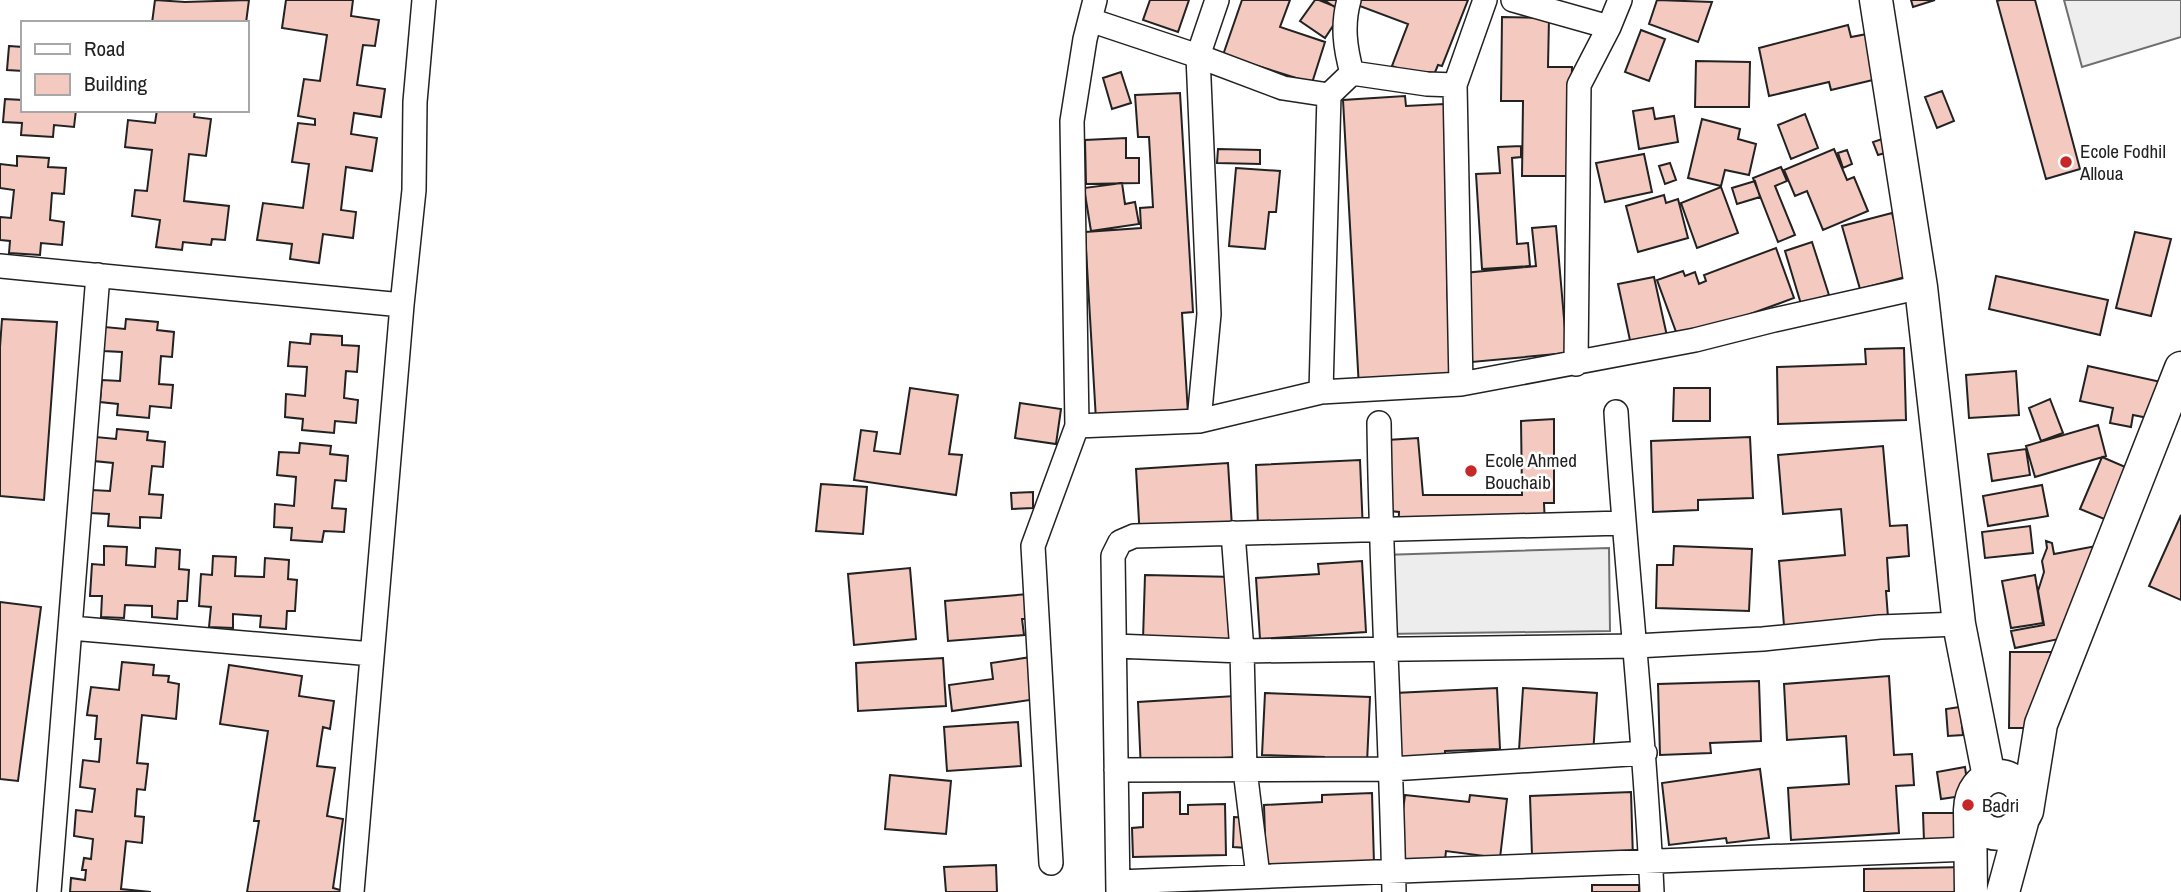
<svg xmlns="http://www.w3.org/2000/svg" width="2181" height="892" font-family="'Archivo Narrow',sans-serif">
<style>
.green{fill:#eee;stroke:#6f6f6f;stroke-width:2}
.parking{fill:#ededed;stroke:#6f6f6f;stroke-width:2}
.building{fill:#f3c9c0;stroke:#222;stroke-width:2}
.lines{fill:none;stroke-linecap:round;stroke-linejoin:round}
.street-casing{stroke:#222;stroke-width:26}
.secondary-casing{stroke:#222;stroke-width:35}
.street{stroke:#fff;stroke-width:23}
.secondary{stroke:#fff;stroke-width:32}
.poi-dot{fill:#c62828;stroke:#fff;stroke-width:2.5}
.labels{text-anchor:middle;stroke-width:5;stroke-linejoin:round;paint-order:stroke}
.poi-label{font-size:19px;fill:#222;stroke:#fff;text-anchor:start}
</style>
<rect width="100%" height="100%" fill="#fff"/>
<path class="green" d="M2064 0H2181V37L2082 67Z"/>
<path class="parking" d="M1609 548 1610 631 1384 634 1382 555Z"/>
<path class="building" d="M155 0 185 2 249 0 246 23H152Z
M286 0H353L351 16 379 20 375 46 363 45 357 85 385 89 381 117 354 113 351 134 377 138 372 171 346 167 341 210 356 212 353 238 323 234 319 263 290 259 292 244 257 240 263 203 303 208 309 164 292 162 298 123 315 125V119L298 116 304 79 320 81 327 35 282 28Z
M1150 0H1189L1178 32 1143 20Z
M1242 0H1290L1280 27 1325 42 1312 83 1223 55Z
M1315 0H1324L1342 12 1325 38 1300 21Z
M1319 0H1339L1336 7Z
M1359 0H1468L1442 66 1438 65 1431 82 1392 66 1408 24 1357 5Z
M1657 0 1712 2 1698 42 1649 24Z
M1911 0H1935L1913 7Z
M2000 0H2035L2080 169 2046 179 1997 1Z
M1502 17 1549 18 1548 67H1572L1571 126 1577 176H1522L1523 101H1501Z
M1848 25 1851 37 1867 34 1877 79 1831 90 1829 82 1769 96 1759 48Z
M1641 30 1665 39 1649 81 1625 72Z
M9 46 23 47V71L7 70Z
M1696 61 1750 62 1749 107H1695Z
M1121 72 1131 103 1112 109 1103 78Z
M1942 91 1954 121 1937 128 1925 97Z
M1180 93 1193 312 1182 313 1188 414 1096 420 1085 232 1141 228 1140 208 1153 207 1149 137H1138L1135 95Z
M1405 96 1406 106 1444 104 1454 285 1447 286 1452 377 1359 388 1343 100Z
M5 99 23 100V110H76L74 127 54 125 53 137 21 135 22 123 3 122Z
M1653 108 1655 119 1674 116 1678 142 1639 149 1633 111Z
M157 110H212V112L195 110 194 117 211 119 206 156 189 154 184 201 229 206 225 240 212 239 211 245 183 242 182 250 156 247 160 220 132 216 135 190 147 191 152 150 125 147 128 120 155 123Z
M1805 114 1818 148 1791 159 1778 125Z
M1702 119 1740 129 1738 139 1756 144 1749 175 1725 170 1721 186 1688 178Z
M1888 137 1892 151 1878 155 1873 142Z
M1126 138V158H1139V183L1086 184 1085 140Z
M1521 146V157L1512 158 1517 244 1528 243 1530 266 1482 269 1476 174 1500 173 1498 147Z
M1218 149 1260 150V164L1217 163Z
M1834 149 1847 180 1854 177 1868 211 1823 230 1807 191 1795 196 1784 170Z
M1847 150 1852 164 1843 168 1838 153Z
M1644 154 1652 192 1605 202 1596 163Z
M17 156 49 158 48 167 66 168 64 194 52 193 50 220 64 222 62 245 41 243 40 255 9 253 10 241 0 240V217L11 218 14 190 0 188V164L17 166Z
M1670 163 1676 180 1665 184 1659 166Z
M1781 167 1787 181 1775 186 1795 235 1778 242 1753 178Z
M1236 168 1280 171 1276 212H1269L1265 249 1229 246Z
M1755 181 1760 197 1737 204 1732 188Z
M1122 183 1125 204 1135 202 1139 224 1091 231 1084 188Z
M1721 187 1738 233 1697 248 1681 203Z
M1664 195 1666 203 1678 199 1688 238 1638 252 1626 206Z
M1892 213 1909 276 1860 289 1842 226Z
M1556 226 1567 353 1472 362 1464 273 1536 266 1532 228Z
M2135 232 2171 239 2151 316 2116 308Z
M1812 242 1829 295 1801 304 1785 251Z
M1776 248 1794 298 1679 340 1657 280 1683 271 1685 276 1695 272 1699 284 1706 281 1704 275Z
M1996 276 2108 300 2100 335 1989 309Z
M1654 277 1667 336 1631 345 1618 284Z
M2 319 57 322 44 500 0 496V347Z
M126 319 158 322 157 330 174 332 172 357 161 356 159 384 173 385 171 408 150 406 149 418 117 415 118 404 100 402 102 380 120 381 122 352 103 351 105 327 125 329Z
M311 334 342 336V345L359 346 357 372 346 371 344 398 358 400 356 423 335 421 334 433 302 430 303 419 285 417 286 394 305 396 307 367 288 366 290 342 310 344Z
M1904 348 1906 420 1778 424 1777 367 1866 364 1865 349Z
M2088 366 2161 382 2153 419 2133 415 2131 427 2110 423 2113 408 2080 401Z
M2016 371 2019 415 1969 418 1966 375Z
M910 388 958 395 949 454 962 455 956 495 854 480 861 430 877 432 874 451 900 454Z
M1674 388H1710V421H1673Z
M2050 399 2063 433 2041 441 2029 408Z
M1020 403 1061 409 1056 444 1015 438Z
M1554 419V503H1544L1545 526 1398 534 1399 512 1390 511 1387 440 1418 438 1423 495H1522L1521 421Z
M2098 425 2106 456 2035 477 2026 446Z
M117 429 148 432 147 440 165 442 163 467 152 466 149 494 163 495 161 518 140 517V528L108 526 109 514 90 513 92 490 110 491 113 463 94 461 96 437 116 439Z
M1750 437 1753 498 1698 500V510L1653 512 1651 441Z
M300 443 331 446 330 454 348 456 346 481 335 480 332 508 346 509 344 532 324 531 322 542 291 540 292 528 274 527 275 504 294 506 296 477 277 475 279 452 299 453Z
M1883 446 1890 526 1907 525 1909 556 1887 558 1889 591H1886L1888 617 1784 626 1779 561 1845 555 1841 509 1783 514 1778 455Z
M2026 449 2030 475 1992 481 1988 454Z
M2102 457 2130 469 2109 521 2080 509Z
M1360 460 1363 532 1258 527 1256 465Z
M1228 463 1232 527 1140 539 1136 469Z
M821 484 867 487 863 534 816 531Z
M2042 485 2048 516 1988 526 1983 496Z
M1033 492V508L1012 509 1011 493Z
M2181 515V600L2149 586Z
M2030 526 2033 553 1985 558 1982 532Z
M2046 541 2052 543 2054 554 2096 546 2064 638 2015 648 2011 631 2044 625 2038 591 2044 572 2042 561 2047 548Z
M104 546 127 547 126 565 155 567 156 548 180 550 179 569 189 570 187 601H178L177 619 152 617V606L125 605 124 618 101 617 102 596H90L92 564 104 565Z
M1674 546 1752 549 1749 611 1656 608 1657 565H1673Z
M213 556 236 557 235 576 264 577 265 558 289 560 288 579 297 580 295 611H287L286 629 260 627 261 616 233 614V628L209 627 211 607 199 606 201 574 212 575Z
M1362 561 1366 632 1260 639 1256 578 1319 574 1318 564Z
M910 568 916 639 854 645 848 574Z
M1145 575 1235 577 1232 642 1143 639Z
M2035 575 2043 623 2011 628 2002 581Z
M1029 594 1031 619H1022L1024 635 948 641 945 601Z
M0 602 41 607 18 781 0 779Z
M2010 652H2051L2050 728H2009Z
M1031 657 1037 699 952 711 949 685 993 679 991 663Z
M943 658 946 706 858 711 856 663Z
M122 662 154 665 153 675 169 676 168 682 179 684 176 719 142 715 137 763 148 764 145 790 137 789 135 816 144 817 142 843 126 841 121 889 151 892H70L71 878 85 880 86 870H82L84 858 91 859 93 839 74 836 76 810 92 812 95 789 80 787 83 760 99 762 101 739H95L97 716 87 715 91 687 119 690Z
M229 665 302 676 299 696 334 701 330 729 323 727 317 766 335 768 327 816 343 819 333 888 347 892H247L259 821H254L268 731 220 724Z
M1889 676 1894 755 1912 754 1914 785 1896 786 1899 833 1791 840 1788 788 1849 784 1846 736 1787 740 1784 684Z
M1759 681 1761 741 1710 743 1711 753 1660 755 1658 684Z
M1497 688 1500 749 1445 751V760L1398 763 1395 693Z
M1523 688 1597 693 1593 755 1519 750Z
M1265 693 1370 697 1367 763 1324 762V757L1262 755Z
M1235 696 1238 757 1186 760 1141 771 1138 702Z
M1960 707 1963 735 1948 736 1946 709Z
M1018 722 1021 766 947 771 944 727Z
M1965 767 1969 795 1941 799 1937 772Z
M1760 769 1769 838 1727 843 1726 838 1669 845 1662 783Z
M890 775 951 781 946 834 885 829Z
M1180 792V814H1188V805L1225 804 1226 855 1133 857 1132 828 1143 827V793Z
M1631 792 1633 860 1532 855 1530 796Z
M1372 793 1374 864 1266 868 1264 805 1322 802V795Z
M1405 795 1469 802 1470 795 1507 799 1500 858 1446 851 1444 869 1396 863Z
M1923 813H1963V841H1924Z
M1234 817 1248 818 1247 848 1233 847Z
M996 865 997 892H946L944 867Z
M1966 867V892H1864V869Z
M1592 885H1639V892H1592Z"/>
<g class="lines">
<g class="street-casing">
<path id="street" d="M1349 0C1342 25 1345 48 1352 73
M1513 0 1609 27
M1090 20 1198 56 1283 88 1329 95 1352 73 1427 84 1455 85
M0 266 402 305
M1576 364 1579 85 1609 27 1620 0
M1461 384 1455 85 1485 0
M1321 392 1329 95
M1616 412C1626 572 1645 731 1652 892
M1199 421 1209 314 1198 56 1217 0
M1379 423C1381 579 1391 735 1394 892
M1077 426 1072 121 1085 39 1095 0
M1233 533 1242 651 1245 770 1258 876
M71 628 372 654
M1115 646 1242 651 1636 646 1763 639 1880 627 1959 624
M1116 770 1391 769 1645 753
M1051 863 1033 546 1077 426 1199 421 1321 392 1461 384 1695 340 1774 320 1921 287
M1118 882 1970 849
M49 892 98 275
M352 892 402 305 414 190 415 102 424 0
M1118 892 1113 556 1120 542 1134 536 1623 523"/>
</g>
<g class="secondary-casing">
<path id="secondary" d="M1876 0 1921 287 1959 624 1989 777
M2027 800C2014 763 1971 771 1970 810 1981 842 2014 841 2027 811L2041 724 2181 368
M1970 810 1971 892
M2003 892 2022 822"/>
</g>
<use href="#street" class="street"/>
<use href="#secondary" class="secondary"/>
</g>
<g class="poi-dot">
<circle cx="2066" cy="162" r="7"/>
<circle cx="1471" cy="471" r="7"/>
<circle cx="1968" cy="805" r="7"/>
</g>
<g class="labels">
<g class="poi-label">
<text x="2080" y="158">Ecole Fodhil<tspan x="2080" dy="22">Alloua</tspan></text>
<text x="1485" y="467">Ecole Ahmed<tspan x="1485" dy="22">Bouchaib</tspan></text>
<text x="1982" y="812">Badri</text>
</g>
</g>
<rect x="21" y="21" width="228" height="91" fill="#ffffff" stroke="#a7a7a7" stroke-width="2"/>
<rect x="35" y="44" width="35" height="10" fill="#ffffff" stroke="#a7a7a7" stroke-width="2"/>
<text x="84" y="56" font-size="21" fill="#222222">Road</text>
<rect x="35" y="74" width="35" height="21" fill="#f3c9c0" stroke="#a7a7a7" stroke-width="2"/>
<text x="84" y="91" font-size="21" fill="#222222">Building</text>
</svg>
